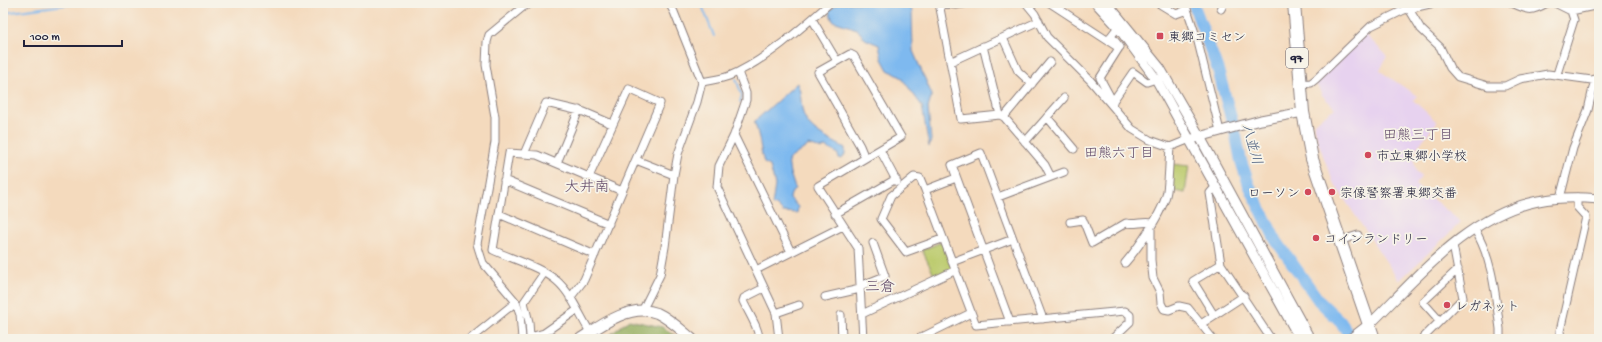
<svg xmlns="http://www.w3.org/2000/svg" width="1602" height="342" font-family="'Gochi Hand','Klee One',sans-serif">
<style>
.built{fill:#e7d2ef}
.green{fill:#bccb6d;stroke:#6f7654}
.forest{fill:#95af60;stroke:#5c684e}
.water{fill:#7eb9ef;stroke:#506e95}
.lines{fill:none;stroke-linecap:round;stroke-linejoin:round}
.stream{stroke:#7eb9ef;stroke-width:2}
.river{stroke:#7eb9ef;stroke-width:12}
.minor-casing{stroke:#8b7e7c;stroke-width:9}
.tertiary-casing{stroke:#8b7e7c;stroke-width:11}
.secondary-casing{stroke:#8b7e7c;stroke-width:12}
.primary-casing{stroke:#8b7e7c;stroke-width:14}
.minor{stroke:#fff;stroke-width:7}
.tertiary{stroke:#fff;stroke-width:9}
.secondary{stroke:#fff;stroke-width:10}
.primary{stroke:#fff;stroke-width:12}
.poi-dot{fill:#d1495b;stroke:#f7f3e8;stroke-width:1.5}
.labels{text-anchor:middle;stroke-width:3.5;stroke-linejoin:round;paint-order:stroke}
.shield{fill:#f7f3e8;stroke:#62616f;stroke-width:1}
.shield-label{font-size:12px;font-weight:bold;fill:#22223b}
.poi-label{font-size:13px;fill:#22223b;stroke:#f7f3e8;text-anchor:start}
.neighbourhood-label{font-size:14px;fill:#604868;stroke:#f7f3e8}
.water-label{font-size:14px;font-style:italic;fill:#42577a;stroke:#f7f3e8}
.quarter-label{font-size:15px;fill:#604868;stroke:#f7f3e8}
</style>
<rect width="100%" height="100%" fill="#f7f3e8"/>
<filter id="ink" filterUnits="userSpaceOnUse"><feTurbulence type="fractalNoise" baseFrequency=".025" numOctaves="2"/><feDisplacementMap in="SourceGraphic" scale="8" xChannelSelector="R" yChannelSelector="G"/><feConvolveMatrix kernelMatrix="1 2 1 2 8 2 1 2 1" color-interpolation-filters="sRGB"/></filter>
<filter id="wash" filterUnits="userSpaceOnUse"><feTurbulence type="fractalNoise" baseFrequency=".012" numOctaves="4" result="noise"/><feDisplacementMap in="SourceGraphic" scale="16" xChannelSelector="R" yChannelSelector="G"/><feGaussianBlur stdDeviation="0.9" result="paint"/><feColorMatrix in="noise" values="0 0 0 0 0 0 0 0 0 0 0 0 0 0 0 0 0 1.4 0 .05"/><feComposite in="paint" operator="in"/></filter>
<g filter="url(#wash)">
<rect width="100%" height="100%" fill="#f4dabd"/>
<path class="built" d="M1365 34 1387 56 1380 71 1417 96 1413 100 1437 122 1415 150 1414 162 1416 171 1421 177 1415 185 1461 222 1399 281 1333 182 1318 142 1314 123 1335 108 1322 95 1315 82Z"/>
<path class="green" d="M1171 164 1189 166 1185 193 1169 190Z
M939 243H943L952 268 935 277 922 250Z"/>
<path class="forest" d="M629 320 662 327 680 339H605Z"/>
<path class="water" d="M838 3H910L912 12 913 51 932 95 928 108 931 140 929 147 922 106 901 77 888 70 882 59 879 45 865 39 857 29 833 21 829 11Z
M797 83C802 93 800 102 803 113 809 133 830 139 845 148V154L842 159 839 158 837 153 825 147 821 149 809 145 788 160 790 173 795 188 791 194 790 198 798 207 797 213 783 212 776 205 772 206 775 185 770 166 764 163C760 149 760 135 754 122Z"/>
<g class="lines">
<path class="stream" d="M701 3 714 36
M3 13 80 3
M736 79 742 95 740 102"/>
<path class="river" d="M1193 3 1218 70 1236 136 1241 161 1249 185 1275 239 1319 301 1340 321 1352 339"/>
</g>
</g>
<g filter="url(#ink)">
<g class="lines">
<g class="minor-casing">
<path id="minor" d="M937 3 956 5 969 3
M939 3 961 119 1000 115 1004 117 1045 165 1051 177 998 197
M1026 3 1035 14 1047 37 1090 80 1132 129 1150 140 1170 147 1190 139
M1050 3 1119 48 1100 78 1113 102
M1158 3 1176 14 1187 10
M1185 3 1198 42 1220 131
M1408 3 1409 9 1421 29 1440 47 1450 68 1458 77 1488 86H1505L1520 79 1548 74 1599 81
M1512 3C1529 11 1531 12 1547 3
M1555 3 1571 11 1574 20 1557 74
M1221 9 1224 3
M1571 11 1599 5
M812 19 837 61
M1118 27 1111 36 1120 47
M1003 38 1018 71 1032 84
M983 46 1000 115
M950 62 1039 21
M738 72 746 93V100L734 135 719 166 717 187 776 313 779 339
M702 82C711 80 721 79 729 76 762 63 803 27 830 3
M1299 84 1311 83 1316 79 1371 26 1404 10 1434 3
M1111 104 1133 72 1147 82 1156 79
M1004 117 1050 62
M1047 117 1074 149
M734 135 791 252
M1025 142 1064 98
M880 150 897 182
M524 154 546 103 584 112 612 124
M636 160 674 175
M557 163 579 110
M1051 177 1064 172
M504 180 609 224
M1216 186 1210 193 1221 264 1271 339
M925 190 956 178
M1560 198 1573 148 1588 110 1595 79
M499 214 595 255
M835 214 896 179
M1070 222 1083 220 1092 243 1126 223C1134 225 1145 221 1151 223
M1151 223V260L1153 278 1160 292 1161 303 1164 309 1169 310 1179 306 1188 308 1213 339
M1474 228C1493 260 1495 292 1500 329V339
M942 239 906 252 881 219 891 196 914 177 920 178 925 190 976 325 1125 311 1130 315V322L1112 339
M1339 241 1358 235
M952 262 1013 239
M1125 263C1138 248 1164 211 1167 191 1169 176 1169 161 1170 147
M756 270 843 226
M544 273 524 302 529 322 530 337 544 333 577 310
M860 286 885 276 873 243
M825 297 860 289
M570 298 584 280 660 103 629 89 589 177
M642 311 660 275 665 247 674 175 678 154 697 102 702 82 674 12 669 3
M776 313 799 305
M862 314 956 270
M841 315 842 339
M1214 315 1193 281 1221 264
M1440 321 1423 302 1458 269
M1010 322 952 165 981 153 1043 319
M1201 324 1244 296
M590 332C580 316 571 293 557 281 541 267 512 259 493 250L509 153 537 155 622 191
M470 339 516 302
M522 339 520 314 516 302 483 263 477 244 495 142V117L486 65 487 42 489 35 523 7 532 3
M759 339C759 328 748 312 743 301L744 298 764 288
M863 339 858 248 818 186 901 137 854 56 850 54 818 72 860 146 865 158
M918 339 971 313
M1422 339 1463 298 1453 245
M1561 339 1560 331 1586 217 1577 207V197"/>
</g>
<g class="tertiary-casing">
<path id="tertiary" d="M1096 3 1118 27 1156 79 1300 339
M1107 3 1160 68 1200 137 1310 339
M1195 138 1261 120 1303 112
M1369 325C1418 277 1468 215 1538 201 1558 197 1579 197 1599 199"/>
</g>
<g class="secondary-casing">
<path id="secondary" d="M580 339C601 325 631 303 657 313 670 319 681 330 692 339
M1351 339 1369 325"/>
</g>
<g class="primary-casing">
<path id="primary" d="M1294 3 1303 112 1312 159 1374 339"/>
</g>
<use href="#minor" class="minor"/>
<use href="#tertiary" class="tertiary"/>
<use href="#secondary" class="secondary"/>
<use href="#primary" class="primary"/>
</g>
</g>
<g class="poi-dot">
<rect x="1156" y="32" width="8" height="8" rx="2"/>
<circle cx="1368" cy="155" r="4"/>
<circle cx="1308" cy="192" r="4"/>
<circle cx="1332" cy="192" r="4"/>
<circle cx="1316" cy="238" r="4"/>
<circle cx="1447" cy="305" r="4"/>
</g>
<g class="labels">
<rect class="shield" x="1286" y="48" width="22" height="20" rx="3"/>
<g class="shield-label">
<text x="1297" y="62">97</text>
</g>
<g class="poi-label">
<text x="1168" y="41">東郷コミセン</text>
<text x="1376" y="160">市立東郷小学校</text>
<text x="1300" y="197" text-anchor="end">ローソン</text>
<text x="1340" y="197">宗像警察署東郷交番</text>
<text x="1324" y="243">コインランドリー</text>
<text x="1455" y="310">レガネット</text>
</g>
<g class="neighbourhood-label">
<text x="1418" y="139">田熊三丁目</text>
<text x="1119" y="157">田熊六丁目</text>
</g>
<g class="water-label">
<text transform="translate(1253 144) rotate(75)" y="5">八並川</text>
</g>
<g class="quarter-label">
<text x="587" y="191">大井南</text>
<text x="880" y="291">三倉</text>
</g>
</g>
<rect width="1602" height="342" fill="none" stroke="#f7f3e8" stroke-width="16"/>
<path d="M24 40v6h98v-6" fill="none" stroke="#22223b" stroke-width="2"/>
<text x="30" y="40" font-size="12" fill="#22223b" stroke="#f7f3e8" stroke-width="3" paint-order="stroke">100 m</text>
</svg>
